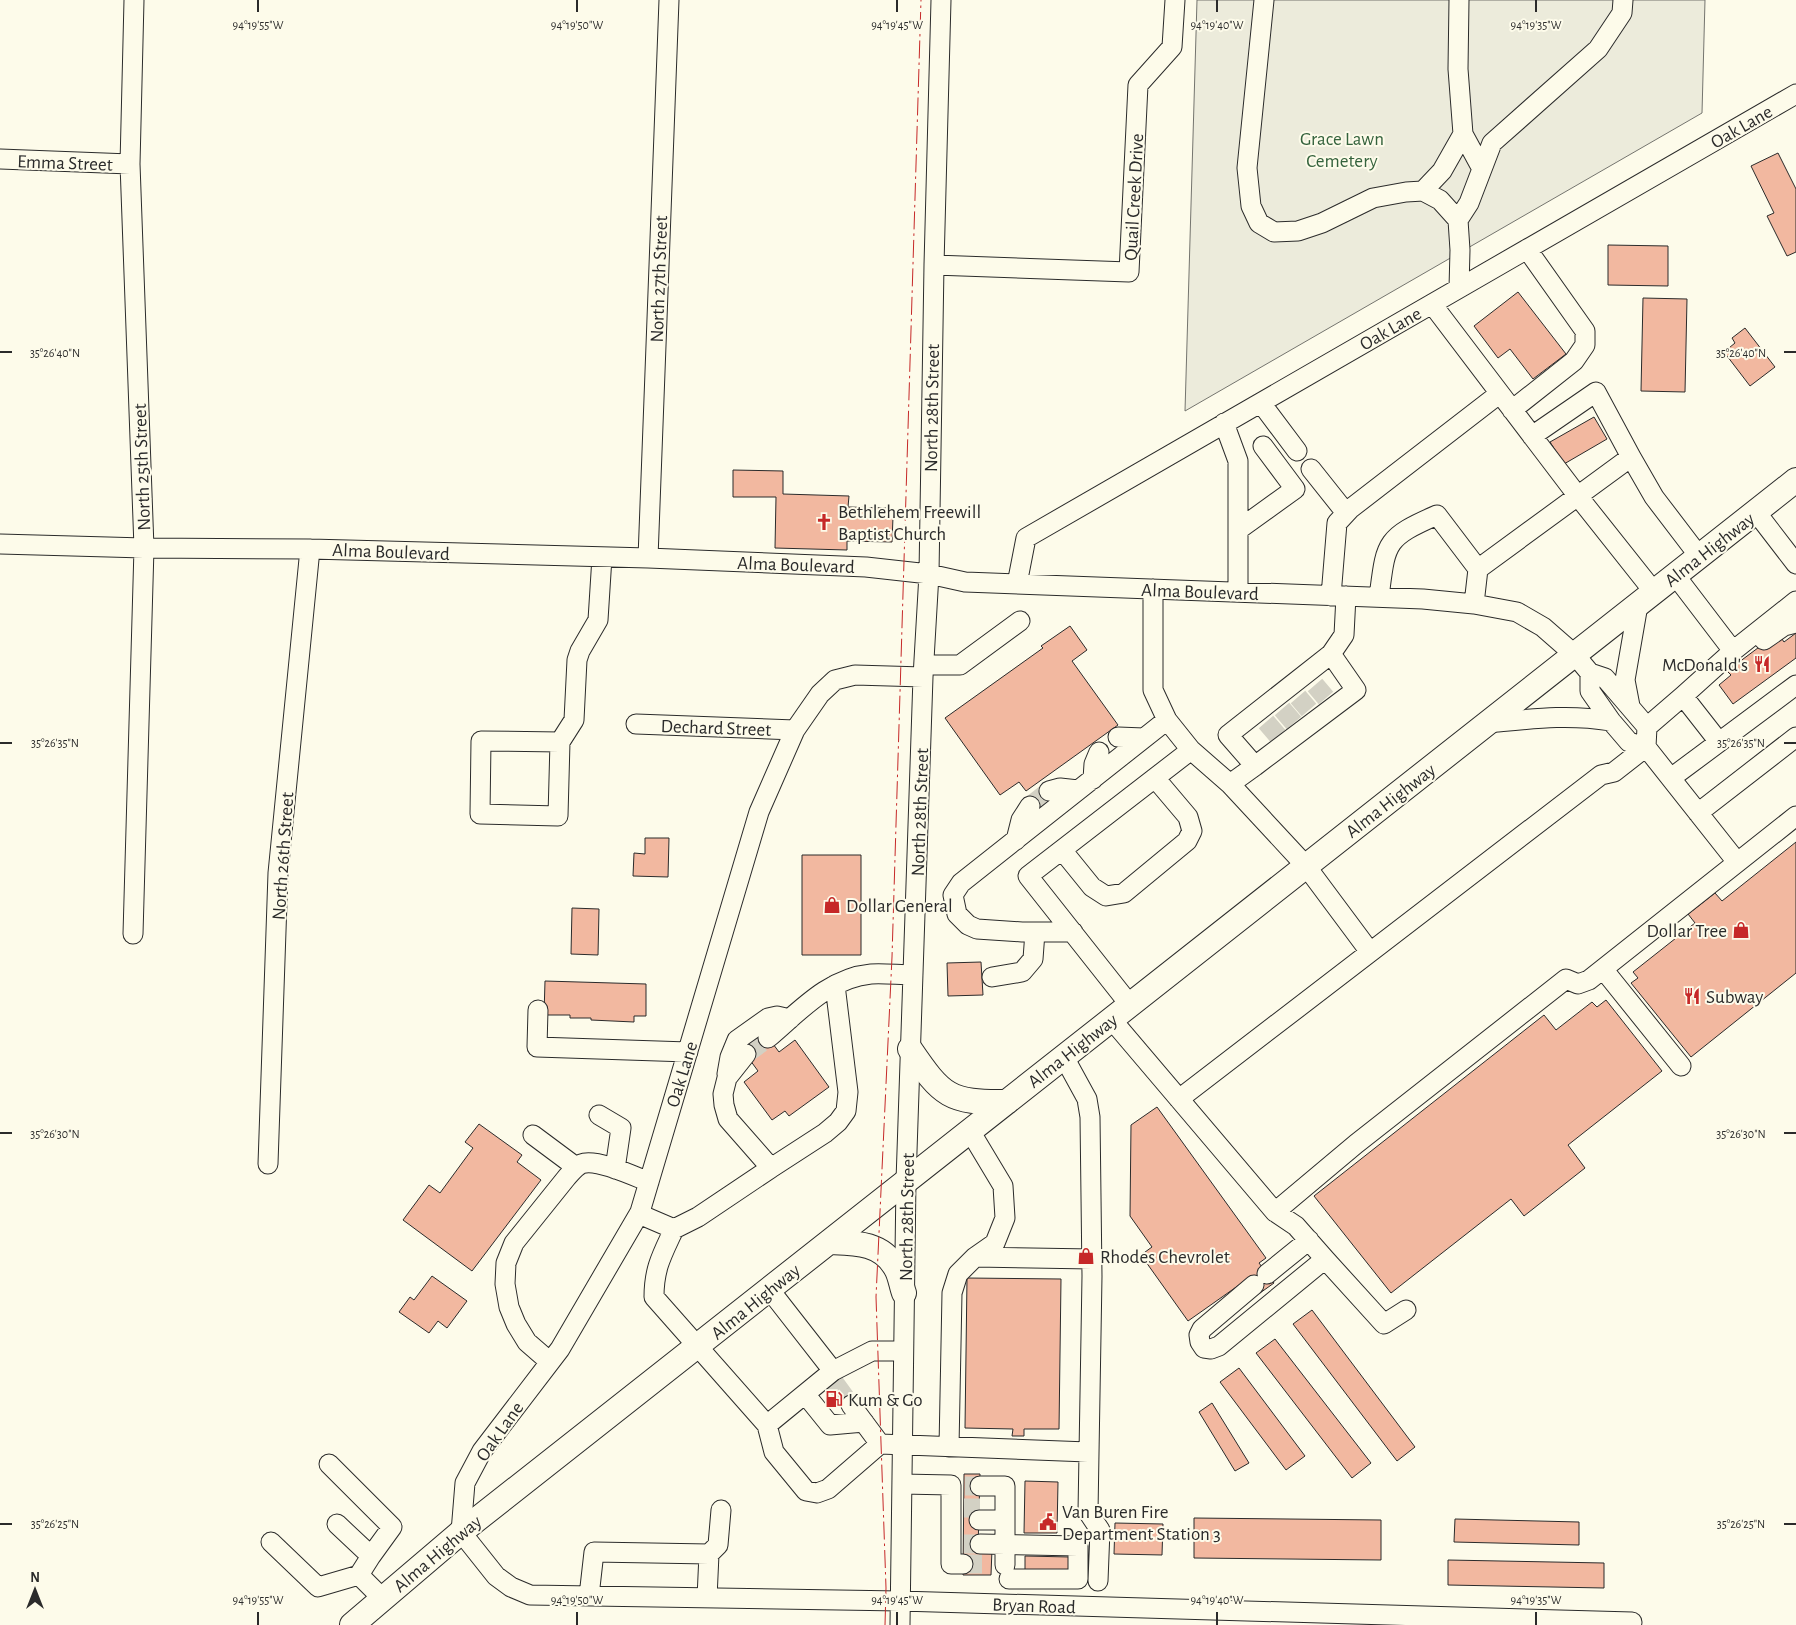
<svg xmlns="http://www.w3.org/2000/svg" width="1796" height="1625" font-family="'Alegreya Sans',sans-serif">
<style>
.green{fill:#ecebdb;stroke:#74746e}
.building{fill:#f2b8a0;stroke:#2b2b2b}
.lines{fill:none;stroke-linecap:round;stroke-linejoin:round}
.minor-tunnel{stroke:#d3d1c4;stroke-width:19;stroke-dasharray:19 9;stroke-linecap:butt}
.minor-casing{stroke:#2b2b2b;stroke-width:21}
.major-casing{stroke:#2b2b2b;stroke-width:26}
.minor{stroke:#fdfbea;stroke-width:19}
.major{stroke:#fdfbea;stroke-width:24}
.power{stroke:#c62828;stroke-width:1;stroke-dasharray:18 4 2.5 4;stroke-linecap:butt}
.ticks{fill:none;stroke:#2b2b2b;stroke-width:2}
.labels{text-anchor:middle;stroke-width:4;stroke-linejoin:round;paint-order:stroke}
.street-label{font-size:19px;fill:#2b2b2b;stroke:#fdfbea}
.park-label{font-size:19px;fill:#34623c;stroke:#fdfbea}
.poi-label{font-size:19px;fill:#2b2b2b;stroke:#fdfbea;text-anchor:start}
.ticks-label{font-size:12px;text-anchor:middle;fill:#2b2b2b;stroke:#fdfbea;stroke-width:4;stroke-linejoin:round;paint-order:stroke}
</style>
<rect width="100%" height="100%" fill="#fdfbea"/>
<path class="green" d="M1197 0H1705L1702 113 1185 411Z"/>
<path class="building" d="M1778 153 1796 189V252L1787 256 1767 216 1774 213 1751 166Z
M1608 245 1668 246V286L1608 285Z
M1518 292 1566 354 1533 379 1510 349 1498 358 1474 326Z
M1643 298 1687 299 1685 392 1641 391Z
M1745 328 1775 367 1750 386 1724 352 1735 343 1732 338Z
M1594 417 1607 439 1564 464 1550 442Z
M733 470 783 471V494L849 496 848 507 887 508V517H893L892 542 847 541V550L775 548 776 497H733Z
M1070 626 1087 650 1072 661 1118 725 1026 791 1019 782 1000 795 945 718 1043 648 1041 646Z
M1778 633 1784 642 1796 633V658L1733 704 1719 685 1731 675 1727 671Z
M645 838H669L668 877 633 876 634 853 645 854Z
M1796 842V973L1691 1057 1631 983 1638 978 1633 972 1695 923 1688 914 1715 893 1722 901Z
M802 855H861V955H802Z
M572 908 599 909 598 955 571 954Z
M981 962 983 995 948 996 947 963Z
M545 981 646 984V1016H634V1022L591 1020V1018H570V1015H544Z
M1606 1000 1662 1071 1568 1145 1585 1168 1524 1216 1511 1199 1391 1293 1314 1196 1544 1015 1556 1030 1592 1002 1597 1007Z
M762 1029 779 1052 795 1040 829 1087 789 1116 785 1111 772 1120 744 1082 758 1071 739 1045Z
M1157 1107 1266 1258 1259 1263 1274 1283 1260 1293 1249 1278 1188 1321 1141 1255 1152 1247 1130 1216 1131 1125Z
M479 1124 522 1155 517 1162 541 1180 472 1271 403 1220 429 1185 440 1193 473 1148 465 1142Z
M432 1276 467 1301 447 1328 438 1321 429 1333 399 1312 410 1297 414 1300Z
M967 1278 1061 1279 1059 1429H1024V1436H1012L1013 1429 965 1428Z
M1312 1310 1415 1447 1397 1461 1293 1324Z
M1275 1339 1371 1463 1352 1478 1256 1353Z
M1239 1368 1305 1456 1286 1470 1220 1382Z
M1212 1403 1249 1463 1235 1471 1199 1412Z
M964 1474H980L978 1549H992L991 1575H963Z
M1025 1481 1058 1482 1057 1533H1024Z
M1194 1518 1381 1520V1560L1194 1558Z
M1455 1519 1579 1522V1545L1454 1542Z
M1115 1523 1163 1524 1162 1555 1114 1554Z
M1025 1556 1070 1557 1069 1571H1025Z
M1448 1560 1604 1563V1588L1448 1585Z"/>
<g class="lines">
<path class="minor-tunnel" d="M1315 685 1326 698
M1298 697 1309 710
M1282 709 1294 723
M1266 722 1278 736
M1030 806 1049 791
M746 1054 768 1038
M834 1382 851 1405
M965 1486H980
M964 1508H980
M964 1544H980
M963 1564H989"/>
<g class="minor-casing">
<path id="minor" d="M1264 0 1247 168 1251 206 1259 223 1274 232 1298 231 1322 223 1373 198 1406 192 1423 191 1440 200 1458 220 1460 250 1459 288
M1459 0 1458 69 1463 134 1482 169
M0 159 130 164
M1423 191 1442 171 1463 134
M1458 220 1469 203 1492 143 1598 49 1622 13 1623 0
M934 265 1129 272 1138 85 1172 47 1175 0
M1432 304 1577 495 1654 592
M1261 403 1297 451
M1512 410 1574 361 1585 345V331L1527 249
M1224 423 1238 461V592
M1532 436 1596 392 1631 457
M1311 469 1346 513
M1756 512 1796 564
M1238 530 1295 489 1263 446
M0 544 144 548 310 549 648 558 866 567 929 574 965 582 1423 599 1474 604 1517 612 1543 627 1575 655 1590 673 1605 678 1647 727 1646 747 1614 772 1601 775 1179 1099
M648 558 669 0
M1478 569 1631 457 1654 497 1699 556
M1675 575 1733 651
M1017 584 1026 538 1796 94
M1153 589V690L1167 720 1191 750
M1331 596 1337 523 1350 509 1499 394
M1379 597C1386 543 1384 538 1437 515L1478 569 1474 604
M1764 640 1784 626 1796 623
M924 665H960L1020 621
M1590 673V691L1611 721 1629 742 1646 747 1737 862
M923 677 855 675 835 680 820 694 795 730 759 812 640 1212 560 1349 482 1451 465 1483 461 1532 496 1576 511 1587 530 1595 900 1601 1632 1622
M1683 696 1719 742
M1630 706 1625 680 1638 605
M1487 723C1531 719 1567 714 1611 721
M636 724 795 730
M1647 727 1683 696 1733 651 1796 601
M1118 737 1144 738
M481 741 560 742 558 816 480 814Z
M560 742 574 720 577 660 580 651 598 620 602 557
M1255 766 1356 690 1331 654
M1671 778 1796 685
M1093 779 1094 764 1099 752
M1230 784 1255 766 1228 735 1331 654 1344 635 1346 596
M1049 791 1060 788 1078 790
M1698 813 1796 737
M1016 840 1021 820 1030 806
M1062 850 1092 887 1106 896 1124 893 1187 841 1192 831 1188 817 1155 778
M1073 932H1022L977 929 968 925 957 914 953 895 961 883 1167 720
M133 934 144 548 130 164 134 0
M1603 969 1681 1066
M992 977 1022 972 1033 959 1035 932
M1130 1005 1028 876 1191 750 1230 784 1306 866 1370 952
M538 1010 537 1047 688 1052
M1112 1020 1275 1212 1296 1226 1325 1259 1384 1324 1406 1310
M768 1038C799 1012 828 978 871 974 884 973 899 975 913 975
M746 1054 727 1078 723 1094 724 1105 728 1119 771 1168 825 1133 838 1122 846 1111 848 1092 835 985
M1064 1057 1087 1099 1090 1117 1092 1276 1088 1512 1100 1530 1098 1581
M727 1074 730 1057 737 1040 768 1018 777 1016 790 1019
M599 1115 621 1128 615 1169
M533 1135 576 1167
M268 1164 278 873 310 549
M1275 1212 1356 1144 1566 979 1578 984 1589 980 1796 816
M639 1214 674 1229 698 1217 771 1168
M674 1229C662 1255 654 1268 654 1297L767 1425 833 1371 769 1289
M975 1257 1092 1259
M1267 1274 1309 1240
M1254 1285 1202 1329 1199 1335 1200 1342 1204 1348 1211 1349 1219 1346 1325 1259
M550 1362 527 1342 516 1324 509 1307 505 1284 506 1263 514 1243 567 1177C571 1173 575 1167 581 1164 596 1158 634 1176 649 1182
M833 1371 872 1351H903
M805 1394 830 1425 864 1422
M851 1405 880 1444
M767 1425 774 1452 806 1491 817 1493 828 1489 880 1444 1088 1452
M949 1447 952 1293 958 1274 975 1257 995 1243 1005 1218 1003 1186 970 1131
M329 1464 392 1527 371 1556
M902 1484 951 1485V1564H963
M980 1486H1005V1565
M979 1520H1005
M337 1524 371 1556 359 1575 383 1599
M271 1542 318 1587 359 1575
M980 1544 1078 1546V1579H1009
M709 1554 718 1545 721 1510
M589 1596 594 1552 709 1554 707 1598
M900 1625 906 1181 923 677 929 574 934 265 941 0"/>
</g>
<g class="major-casing">
<path id="major" d="M910 1049C942 1096 949 1103 1007 1102
M829 1242C854 1243 881 1242 895 1267 900 1274 901 1285 904 1293
M352 1625 461 1532 1796 480"/>
</g>
<use href="#minor" class="minor"/>
<use href="#major" class="major"/>
<path class="power" d="M885 1625 886 1588 876 1297 892 957 921 0"/>
</g>
<path class="ticks" d="M258 0V12M577 0V12M897 0V12M1217 0V12M1536 0V12M0 352H12M1784 352H1796M0 743H12M1784 743H1796M0 1133H12M1784 1133H1796M0 1524H12M1784 1524H1796M258 1612V1625M577 1612V1625M897 1612V1625M1217 1612V1625M1536 1612V1625"/>
<defs>
<g id="church-bare" transform="scale(1.35)"><path d="M-1.2-6h2.4v3.5h3.3v2.4h-3.3V6h-2.4V-.1h-3.3v-2.4h3.3Z" fill="#c62828" stroke="#fdfbea" stroke-width="2.5" paint-order="stroke"/></g>
<g id="restaurant-bare" transform="scale(1.35)"><path d="M-5-6h1v4h1v-4h1v4h1v-4h1v5L-1.5 .5V6h-2V.5L-5-1ZM5-6V6H3V1.5H1.5Q1.5-4 5-6Z" fill="#c62828" stroke="#fdfbea" stroke-width="2.5" paint-order="stroke"/></g>
<g id="shop-bare" transform="scale(1.35)"><path d="M-5-2.5h2.3a2.7 3.5 0 0 1 5.4 0H5L5.5 6h-11ZM-1.5-2.5h3a1.5 2.3 0 0 0-3 0Z" fill="#c62828" stroke="#fdfbea" stroke-width="2.5" paint-order="stroke"/></g>
<g id="fuel-bare" transform="scale(1.35)"><path d="M-5.5-6h7V0h2V4h1.3V-2.5L3-4.5l.8-.8L6-3V5H2.5V1h-1V6h-7ZM-4.2-4.7v3.2H.2V-4.7Z" fill="#c62828" stroke="#fdfbea" stroke-width="2.5" paint-order="stroke"/></g>
<g id="civic-bare" transform="scale(1.35)"><path d="M-.6-6.5H3V-4.5H.6V-3L4-1V1h2V6H-6V1h2V-1L-.6-3ZM-1.2 2.5V6h2.4V2.5Z" fill="#c62828" stroke="#fdfbea" stroke-width="2.5" paint-order="stroke"/></g>
</defs>
<g fill-rule="evenodd">
<use href="#church-bare" x="824" y="522"/>
<use href="#restaurant-bare" x="1762" y="664"/>
<use href="#shop-bare" x="832" y="905"/>
<use href="#shop-bare" x="1741" y="930"/>
<use href="#restaurant-bare" x="1692" y="996"/>
<use href="#shop-bare" x="1086" y="1256"/>
<use href="#fuel-bare" x="834" y="1399"/>
<use href="#civic-bare" x="1048" y="1522"/>
</g>
<g class="labels">
<g class="street-label">
<text transform="translate(1741 126) rotate(-30)" y="7">Oak Lane</text>
<text transform="translate(65 162) rotate(2)" y="7">Emma Street</text>
<text transform="translate(1133 197) rotate(-87)" y="7">Quail Creek Drive</text>
<text transform="translate(658 279) rotate(-88)" y="7">North 27th Street</text>
<text transform="translate(1390 328) rotate(-30)" y="7">Oak Lane</text>
<text transform="translate(931 408) rotate(-89)" y="7">North 28th Street</text>
<text transform="translate(141 467) rotate(-92)" y="7">North 25th Street</text>
<text transform="translate(1709 549) rotate(-38)" y="7">Alma Highway</text>
<text transform="translate(391 551) rotate(2)" y="7">Alma Boulevard</text>
<text transform="translate(796 564) rotate(2)" y="7">Alma Boulevard</text>
<text transform="translate(1200 591) rotate(2)" y="7">Alma Boulevard</text>
<text transform="translate(716 727) rotate(2)" y="7">Dechard Street</text>
<text transform="translate(1390 800) rotate(-38)" y="7">Alma Highway</text>
<text transform="translate(919 812) rotate(-88)" y="7">North 28th Street</text>
<text transform="translate(282 856) rotate(-86)" y="7">North 26th Street</text>
<text transform="translate(1072 1050) rotate(-38)" y="7">Alma Highway</text>
<text transform="translate(681 1074) rotate(-73)" y="7">Oak Lane</text>
<text transform="translate(906 1217) rotate(-89)" y="7">North 28th Street</text>
<text transform="translate(755 1301) rotate(-39)" y="7">Alma Highway</text>
<text transform="translate(499 1431) rotate(-55)" y="7">Oak Lane</text>
<text transform="translate(437 1553) rotate(-40)" y="7">Alma Highway</text>
<text transform="translate(1034 1605) rotate(2)" y="7">Bryan Road</text>
</g>
<g class="park-label">
<text x="1342" y="145">Grace Lawn<tspan x="1342" dy="22">Cemetery</tspan></text>
</g>
<g class="poi-label">
<text x="838" y="518">Bethlehem Freewill<tspan x="838" dy="22">Baptist Church</tspan></text>
<text x="1748" y="671" text-anchor="end">McDonald's</text>
<text x="846" y="912">Dollar General</text>
<text x="1727" y="937" text-anchor="end">Dollar Tree</text>
<text x="1706" y="1003">Subway</text>
<text x="1100" y="1263">Rhodes Chevrolet</text>
<text x="848" y="1406">Kum &amp; Go</text>
<text x="1062" y="1518">Van Buren Fire<tspan x="1062" dy="22">Department Station 3</tspan></text>
</g>
</g>
<g class="ticks-label">
<text x="258" y="29">94°19'55"W</text>
<text x="577" y="29">94°19'50"W</text>
<text x="897" y="29">94°19'45"W</text>
<text x="1217" y="29">94°19'40"W</text>
<text x="1536" y="29">94°19'35"W</text>
<text x="55" y="357">35°26'40"N</text>
<text x="1741" y="357">35°26'40"N</text>
<text x="55" y="747">35°26'35"N</text>
<text x="1741" y="747">35°26'35"N</text>
<text x="55" y="1138">35°26'30"N</text>
<text x="1741" y="1138">35°26'30"N</text>
<text x="55" y="1528">35°26'25"N</text>
<text x="1741" y="1528">35°26'25"N</text>
<text x="258" y="1604">94°19'55"W</text>
<text x="577" y="1604">94°19'50"W</text>
<text x="897" y="1604">94°19'45"W</text>
<text x="1217" y="1604">94°19'40"W</text>
<text x="1536" y="1604">94°19'35"W</text>
</g>
<g transform="translate(35 1590)" stroke="#fdfbea" stroke-width="4" paint-order="stroke">
<path d="M0-4L9 19L0 12L-9 19Z" fill="#2b2b2b"/>
<text y="-8" font-size="14" font-weight="bold" text-anchor="middle" fill="#2b2b2b">N</text>
</g>
</svg>
